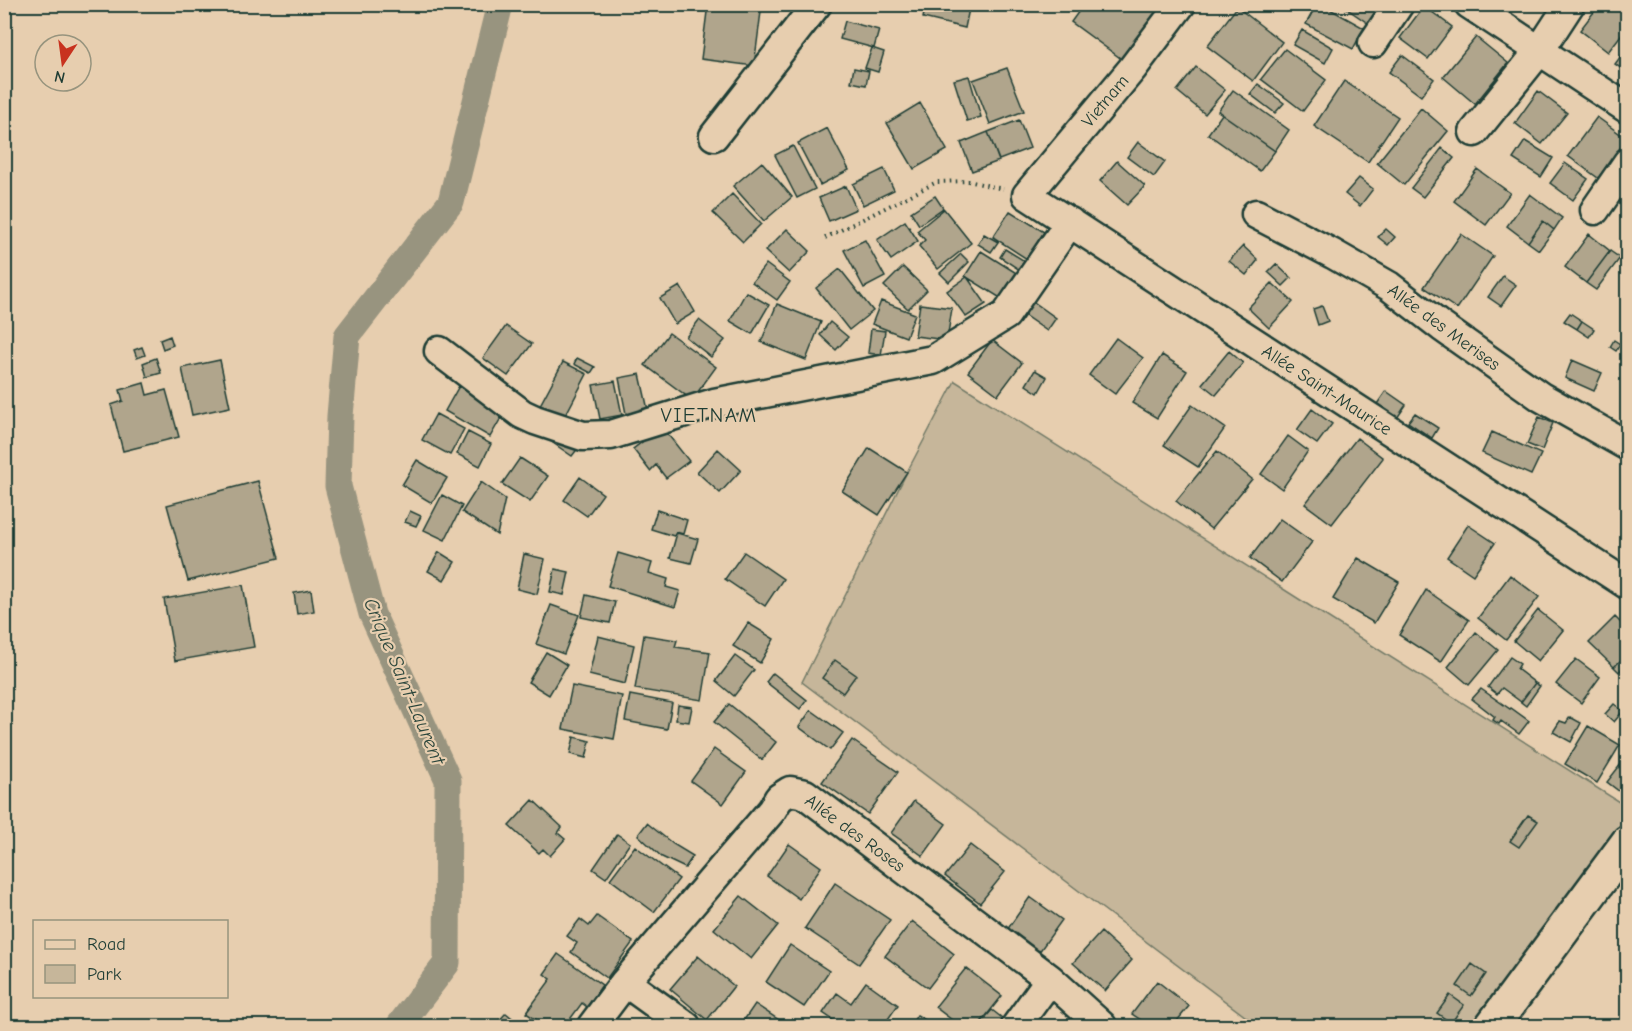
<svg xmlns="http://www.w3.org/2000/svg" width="1632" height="1031" font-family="'Comic Neue',sans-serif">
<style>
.green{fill:#c6b69a;stroke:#727a67;stroke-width:1.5}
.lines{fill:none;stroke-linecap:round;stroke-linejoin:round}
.canal{stroke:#98947f;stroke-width:27}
.building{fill:#b0a58c;stroke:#1f3d34;stroke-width:1.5}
.minor-casing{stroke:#1f3d34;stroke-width:33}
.tertiary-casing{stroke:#1f3d34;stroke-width:38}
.path{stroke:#1f3d34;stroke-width:4;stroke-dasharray:1.5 4.5;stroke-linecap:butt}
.minor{stroke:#e7ceaf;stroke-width:28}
.tertiary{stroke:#e7ceaf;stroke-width:33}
.labels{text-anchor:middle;stroke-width:4.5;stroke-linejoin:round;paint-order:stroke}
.street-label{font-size:18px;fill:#1f3d34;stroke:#e7ceaf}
.water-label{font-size:20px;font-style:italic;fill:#2b463c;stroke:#e7ceaf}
.quarter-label{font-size:21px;letter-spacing:1.5px;fill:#1f3d34;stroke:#e7ceaf}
</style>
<rect width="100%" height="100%" fill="#e7ceaf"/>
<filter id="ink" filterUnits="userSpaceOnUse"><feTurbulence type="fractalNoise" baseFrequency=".0167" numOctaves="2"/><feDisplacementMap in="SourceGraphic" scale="12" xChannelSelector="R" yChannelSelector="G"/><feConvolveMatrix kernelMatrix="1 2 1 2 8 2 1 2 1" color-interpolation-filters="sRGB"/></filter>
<g filter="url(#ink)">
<path class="green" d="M955 381 1627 807V842L1492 1026H1258L802 682 907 472Z"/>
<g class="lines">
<path class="canal" d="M399 1026 447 963 448 780 372 614 338 486 340 416 347 336 451 202 500 4"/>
</g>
<path class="building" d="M708 4H762L754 66 701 59Z
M926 4H970L965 28 923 18Z
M1084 4H1170L1127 63 1071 22Z
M1317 4H1321L1364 28 1353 49 1306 24Z
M1340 4H1387L1372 26Z
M1600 4H1611L1628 17V26L1608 52 1580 30Z
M1424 6 1452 27 1428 59 1400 38Z
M1237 7 1282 42 1253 81 1207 46Z
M845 21 879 30 874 48 840 39Z
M1302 30 1333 48 1325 63 1293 45Z
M1476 37 1508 63 1475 104 1443 77Z
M872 48 884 52 878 72 865 68Z
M1627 48H1628V73L1615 64Z
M1285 49 1326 80 1303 111 1261 79Z
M1402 55 1434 79 1421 96 1389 72Z
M1196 67 1225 90 1205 114 1177 91Z
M854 68 869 71 866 85 851 82Z
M1007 68 1024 111 990 124 973 80Z
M969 76 981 117 967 121 954 80Z
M1344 81 1398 117 1368 162 1314 126Z
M1258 84 1284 103 1275 113 1250 94Z
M1233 90 1289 130 1275 151 1218 111Z
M1538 91 1567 113 1542 144 1515 123Z
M920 103 947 150 914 169 887 123Z
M1421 108 1448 131 1404 185 1377 163Z
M1222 114 1275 151 1260 171 1208 134Z
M1597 117 1627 139 1598 178 1568 156Z
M1019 120 1030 148 999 160 988 132Z
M827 128 849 170 820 185 798 143Z
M988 132 999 161 972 171 961 143Z
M1525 141 1553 158 1541 177 1513 159Z
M1138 142 1165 162 1154 177 1127 157Z
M793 146 815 189 797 198 775 155Z
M1442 148 1454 158 1423 197 1411 188Z
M1117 161 1145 186 1127 205 1100 181Z
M762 162 792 197 764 221 733 186Z
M1565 163 1588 179 1573 200 1550 183Z
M884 169 894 190 863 205 853 184Z
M1477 169 1510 193 1486 225 1454 201Z
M1359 178 1373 189 1360 206 1345 194Z
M846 186 856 209 829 221 819 198Z
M732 194 761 224 743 242 713 213Z
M1530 194 1562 218 1554 230 1543 221 1528 242 1507 226Z
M935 196 943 208 919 225 911 212Z
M944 209 971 243 938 269 919 246 925 240 917 231Z
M1010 211 1044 232 1027 259 993 237Z
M905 221 918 241 891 260 877 240Z
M1543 221 1554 230 1539 250 1528 242Z
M787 229 810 251 789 273 765 251Z
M1386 229 1395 237 1388 245 1378 237Z
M984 234 998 242 991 252 978 244Z
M1461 234 1493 256 1457 309 1424 287Z
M1589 234 1610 251 1586 283 1565 267Z
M865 240 885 277 864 288 844 250Z
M1243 246 1258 260 1246 275 1229 261Z
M1005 249 1031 265 1026 274 1000 257Z
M981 251 1018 274 1002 299 965 276Z
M1610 251 1620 258 1596 290 1586 283Z
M961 254 969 262 949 282 940 273Z
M766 264 790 282 777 300 752 282Z
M1276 264 1291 278 1283 286 1268 272Z
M903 267 927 290 908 309 884 286Z
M840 269 873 311 849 330 816 288Z
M1503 276 1516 285 1501 306 1488 297Z
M967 277 986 304 966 317 947 291Z
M1272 283 1293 302 1269 328 1248 308Z
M680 286 695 312 675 324 660 298Z
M746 292 769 305 752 334 730 321Z
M1031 300 1056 318 1047 331 1021 313Z
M881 301 915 314 906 337 872 324Z
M777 304 821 322 806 360 761 342Z
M920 304 952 308 947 340 915 336Z
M1322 306 1328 321 1318 325 1313 309Z
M1570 313 1582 321 1577 329 1564 321Z
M699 320 725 340 711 357 686 337Z
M1582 321 1594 329 1589 337 1577 329Z
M830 322 848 337 836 350 820 335Z
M506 326 532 344 508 376 483 358Z
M871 329 885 331 881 355 868 353Z
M669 333 716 367 692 400 645 365Z
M170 336 173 345 163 349 160 340Z
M1116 338 1143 358 1115 394 1089 375Z
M992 340 1022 363 998 395 968 372Z
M1614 340 1620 344 1616 351 1610 347Z
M142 347 145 355 137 358 134 350Z
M1229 351 1243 363 1216 395 1202 384Z
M1162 355 1187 371 1157 418 1132 403Z
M156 358 161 373 147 377 143 363Z
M577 358 595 367 591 373 574 364Z
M220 360 230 407 192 415 182 368Z
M1572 360 1602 373 1594 391 1565 378Z
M563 362 587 374 563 420 539 407Z
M1035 370 1047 377 1038 393 1026 385Z
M640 374 648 410 626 414 619 378Z
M615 381 622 415 600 419 593 385Z
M144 383 147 395 166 390 179 437 123 451 111 405 123 401 120 390Z
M459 386 505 411 490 437 445 411Z
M1386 391 1406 405 1397 418 1377 404Z
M1192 405 1225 428 1198 467 1164 445Z
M1312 409 1332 424 1317 444 1297 430Z
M1415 413 1438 428 1432 438 1408 422Z
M436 414 464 429 450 455 422 440Z
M1539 417 1553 423 1542 450 1527 444Z
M662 427 689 461 666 478 656 465 650 471 633 449Z
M468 432 491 444 480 466 457 454Z
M1492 432 1541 454 1531 475 1482 453Z
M1288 436 1308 451 1282 489 1261 474Z
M1357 438 1383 458 1332 524 1305 504Z
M547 439 579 447 572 456Z
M869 448 907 472 879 515 842 491Z
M718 449 741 470 720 493 697 472Z
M1217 451 1252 479 1211 529 1176 501Z
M520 458 548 476 530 502 502 484Z
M417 460 447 478 432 503 402 485Z
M580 477 603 494 587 516 564 500Z
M258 481 279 558 188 581 167 505Z
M481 482 505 499 497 535 462 512Z
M442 495 462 506 445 540 424 530Z
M657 510 687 520 683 534 676 532 674 536 651 529Z
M410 511 421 516 416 526 405 522Z
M1280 519 1312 542 1282 582 1250 558Z
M1468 525 1495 543 1473 575 1447 557Z
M677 533 698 539 691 563 670 558Z
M439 552 455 562 444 580 428 571Z
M744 552 783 579 765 606 725 579Z
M618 553 652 563 649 573 668 579 666 587 680 591 675 607 608 586Z
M524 554 545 559 537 594 517 589Z
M1358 558 1399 582 1374 623 1333 599Z
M555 569 569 572 564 595 550 592Z
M1510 575 1539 597 1506 640 1478 618Z
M243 585 254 647 175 661 164 599Z
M311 590 314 611 297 614 294 593Z
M1426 590 1469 620 1441 662 1399 635Z
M586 595 615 602 610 623 581 617Z
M551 605 579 615 564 654 536 644Z
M1538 610 1563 630 1538 661 1514 641Z
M1615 617 1628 630V653L1614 667 1589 643Z
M748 623 774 639 760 663 733 646Z
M1476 632 1498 650 1469 685 1448 667Z
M644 635 677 640 675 647 710 652 702 700 635 689Z
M598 636 634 645 625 684 589 675Z
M546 652 567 665 549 695 528 682Z
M1628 653V662L1619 672 1614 667Z
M735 656 754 670 734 696 716 681Z
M1510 657 1520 664 1517 669 1535 683 1521 702 1502 688 1497 694 1488 687Z
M1576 659 1600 677 1581 703 1556 684Z
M835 660 856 675 843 693 822 678Z
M773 673 807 700 800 709 766 682Z
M1535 683 1540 686 1526 706 1521 702Z
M572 686 622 696 614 739 563 729Z
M1481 689 1510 709 1511 708 1529 721 1519 734 1501 721 1499 724 1493 720 1495 717 1472 699Z
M630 695 672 703 667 729 625 721Z
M729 704 776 742 762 760 714 722Z
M1614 704 1623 711 1614 722 1605 714Z
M678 705 692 707 689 722 676 720Z
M811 710 843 733 830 750 799 727Z
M1570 717 1581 723 1571 742 1553 732 1560 721 1566 723Z
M1588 726 1620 745 1597 783 1565 764Z
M574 737 590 741 586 758 570 754Z
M852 740 898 772 868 814 822 782Z
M714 749 746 772 723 804 691 781Z
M1628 755V798L1607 782Z
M533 800 562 827 558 833 565 839 550 856 543 849 539 853 509 826Z
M914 801 946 824 923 856 891 833Z
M1528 815 1538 821 1519 847 1510 841Z
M647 823 673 844 693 856 685 868 662 857 638 835Z
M617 834 630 843 606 878 593 869Z
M789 844 821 867 799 899 767 876Z
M970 845 1005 872 980 903 945 876Z
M635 846 679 879 654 912 610 879Z
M835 883 890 920 859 964 805 928Z
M741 896 778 925 751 959 714 929Z
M1030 897 1062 920 1039 952 1007 930Z
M597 916 633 942 607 978 571 952 577 943 567 936 580 919 589 926Z
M912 921 954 954 928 988 885 956Z
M1101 932 1132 960 1105 991 1073 963Z
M790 945 829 971 804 1007 766 982Z
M558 954 602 985 587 1007 582 1003 565 1026H546L526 1013 551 979 544 974Z
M698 956 734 986 707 1020 670 989Z
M1472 964 1486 974 1471 996 1457 986Z
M966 968 1002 996 978 1026H960L935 1007Z
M1157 981 1189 1006 1173 1026H1150L1132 1014Z
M866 982 898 1005 883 1026H842L823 1013 837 993 851 1003Z
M1450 995 1464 1005 1451 1023 1437 1013Z
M755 1004 788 1026H740Z
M992 1010 1006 1021 1002 1026H978Z
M506 1013 522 1026H494Z
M917 1015 935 1026H910Z
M1233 1017 1246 1026H1226Z"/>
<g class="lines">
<g class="minor-casing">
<path id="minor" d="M1181 4 1132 69 1027 195 1628 585
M1469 4 1628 109
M1373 43 1399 4
M1474 132 1540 50 1570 4
M714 136 817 4
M1595 210 1628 162
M1256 214 1333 254 1389 286 1442 327 1541 397 1628 446
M439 351 522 414 535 420 583 436 611 435 714 403 933 360 1006 315 1070 222
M625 982 686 1026
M592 1026 625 982 772 810 779 798 790 791 805 794 1050 979 1102 1026
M1016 1026 1050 979"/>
</g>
<g class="tertiary-casing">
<path id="tertiary" d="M1492 1026 1628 842"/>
</g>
<path class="path" d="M825 238 937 182 968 181 1003 189"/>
<use href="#minor" class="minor"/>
<use href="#tertiary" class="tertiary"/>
</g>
</g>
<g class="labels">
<g class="street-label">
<text transform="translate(1105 101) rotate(-50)" y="6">Vietnam</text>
<text transform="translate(1444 327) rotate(36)" y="6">Allée des Merises</text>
<text transform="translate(1327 390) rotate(33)" y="6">Allée Saint-Maurice</text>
<text transform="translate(855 833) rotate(36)" y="6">Allée des Roses</text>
</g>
<g class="water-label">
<text transform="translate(405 681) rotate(67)" y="7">Crique Saint-Laurent</text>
</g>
<g class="quarter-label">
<text x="709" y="422">VIETNAM</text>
</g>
</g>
<rect width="1632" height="1031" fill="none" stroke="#e7ceaf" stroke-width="24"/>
<rect x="12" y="12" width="1608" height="1007" fill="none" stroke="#1f3d34" stroke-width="2" filter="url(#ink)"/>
<rect x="33" y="920" width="195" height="78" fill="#e7ceaf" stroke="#97947e" stroke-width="1.5"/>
<rect x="45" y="940" width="30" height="9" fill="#e7ceaf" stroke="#97947e" stroke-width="1.5"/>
<text x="87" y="950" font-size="18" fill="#1f3d34">Road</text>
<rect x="45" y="965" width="30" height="18" fill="#c6b69a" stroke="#97947e" stroke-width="1.5"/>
<text x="87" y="980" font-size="18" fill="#1f3d34">Park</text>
<g transform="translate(63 63) rotate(193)"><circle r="28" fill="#e7ceaf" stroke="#97947e" stroke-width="1.5"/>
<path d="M0-4.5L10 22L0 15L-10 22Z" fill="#c8321e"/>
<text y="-9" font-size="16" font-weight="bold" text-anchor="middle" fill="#1f3d34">N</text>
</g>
</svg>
